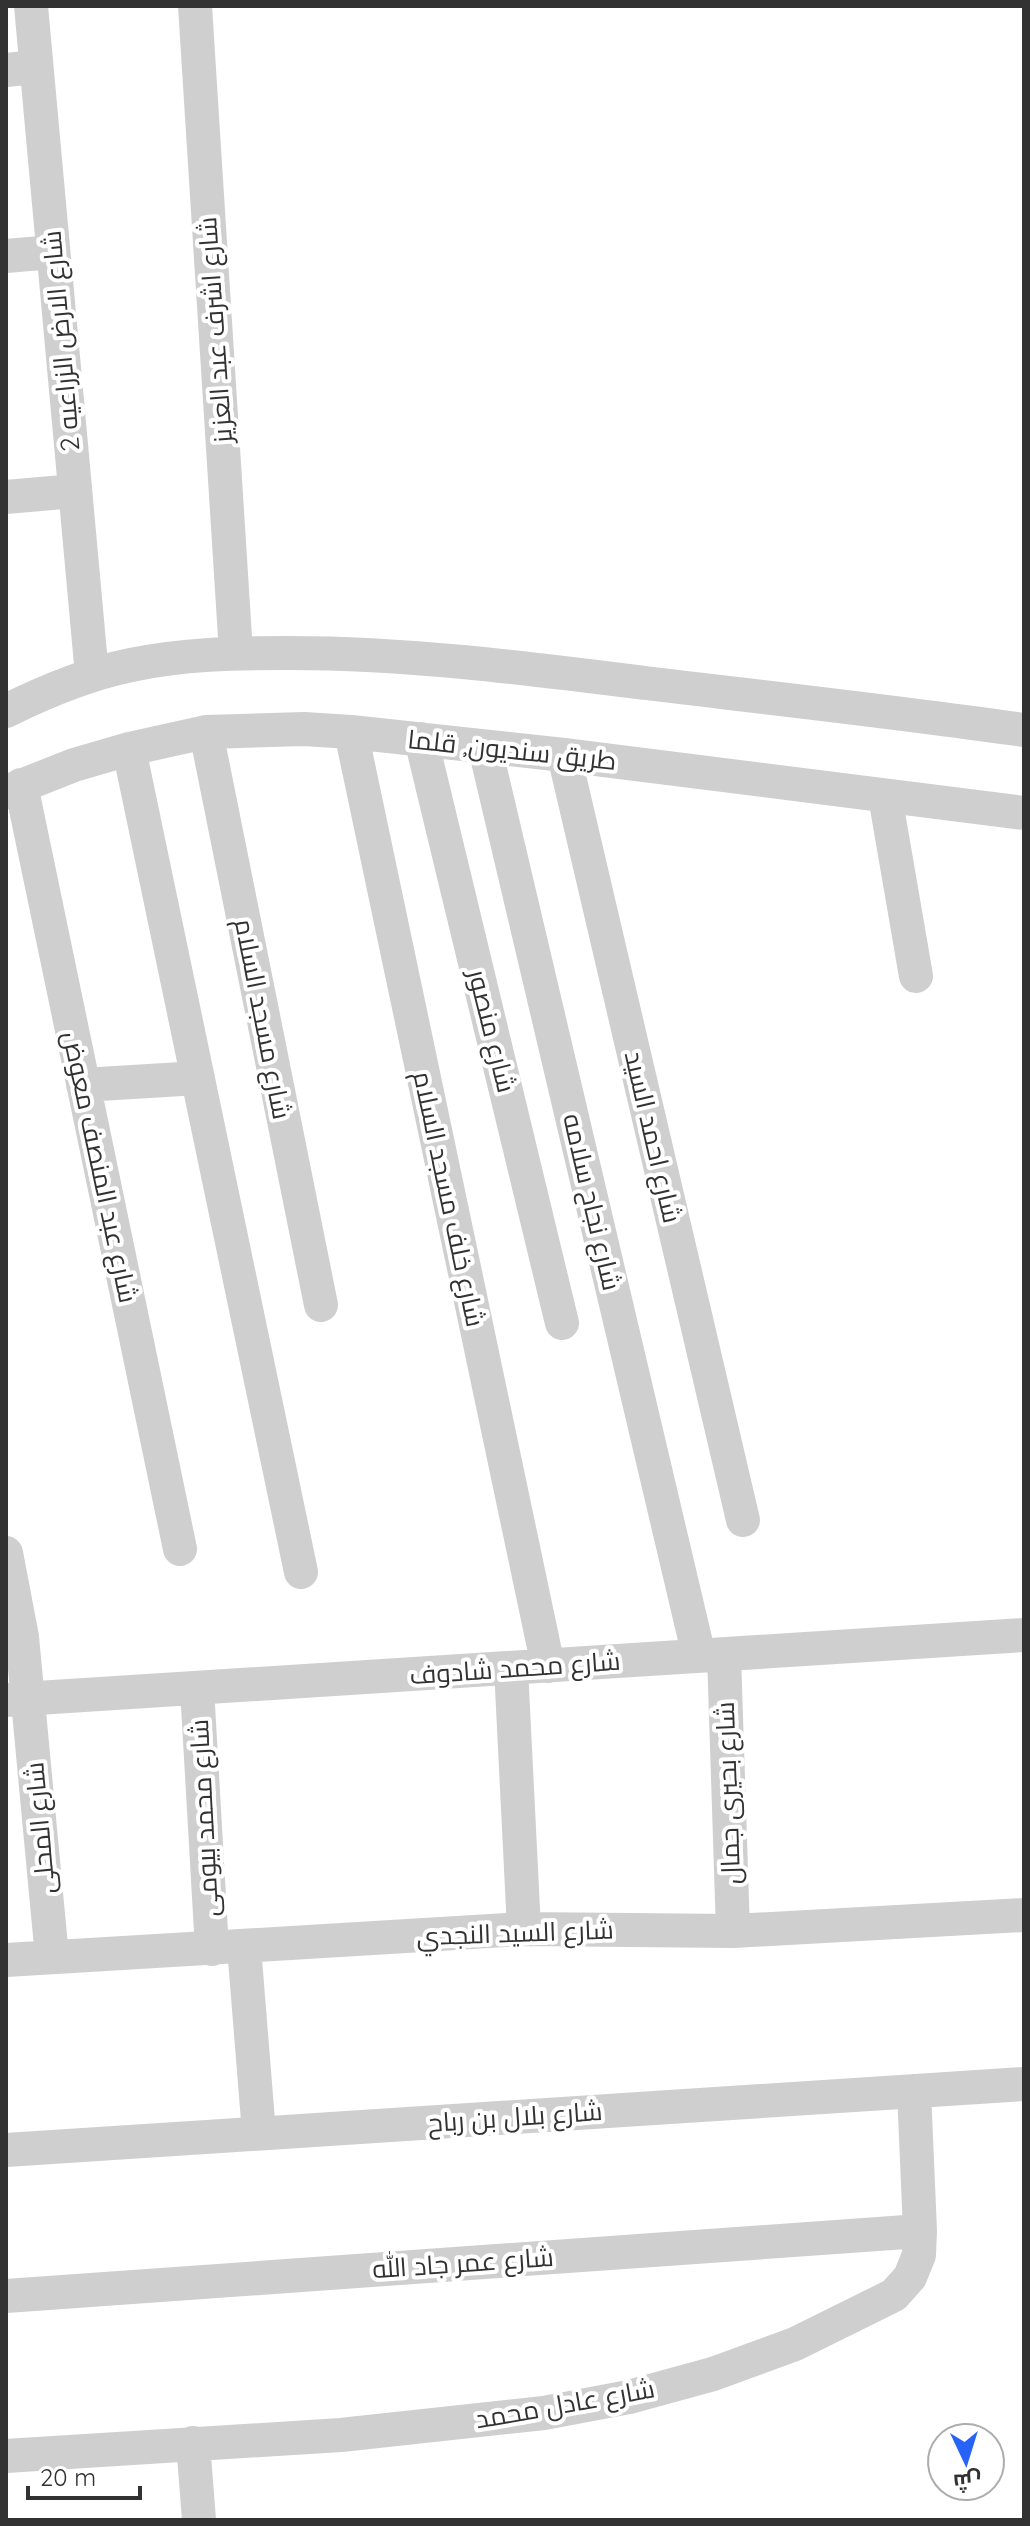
<svg xmlns="http://www.w3.org/2000/svg" width="1030" height="2526" font-family="Quicksand,Cairo,sans-serif">
<style>
.lines{fill:none;stroke-linecap:round;stroke-linejoin:round}
.street{stroke:#cfcfcf;stroke-width:34}
.labels{text-anchor:middle;stroke-width:8;stroke-linejoin:round;paint-order:stroke}
.street-label{font-size:26px;fill:#323232;stroke:#fff}
</style>
<rect width="100%" height="100%" fill="#fff"/>
<g class="lines">
<path class="street" d="M31 6 92 675
M195 6 236 653
M6 70 36 67
M6 256 53 252
M6 497 75 491
M6 711C46 691 87 674 131 665 183 654 235 653 288 653 408 653 526 668 645 683 771 698 898 712 1024 730
M206 732 321 1305
M351 732 548 1666
M421 739 562 1323
M485 748 699 1656
M129 749 301 1572
M564 755 743 1520
M21 785 180 1549
M6 792 74 765 129 749 206 732 304 729 351 732 564 755 1024 813
M885 796 916 976
M83 1085 198 1078
M6 1553 22 1637 52 1957
M724 1655 733 1931
M511 1668 524 1929
M197 1688 212 1949
M6 1700 1024 1635
M244 1947 259 2133
M6 1960 524 1929 733 1931 1024 1915
M6 2150 1024 2084
M6 2296 920 2231
M193 2443 199 2520
M6 2456 341 2435 544 2413 629 2397 713 2374 795 2344 894 2295 910 2277 919 2255 920 2231 914 2091"/>
</g>
<g class="labels">
<g class="street-label">
<text transform="translate(215 330) rotate(-94)" y="9">شارع اشرف عبد العزيز</text>
<text transform="translate(61 341) rotate(-95)" y="9">شارع الارض الزراعيه 2</text>
<text transform="translate(512 750) rotate(6)" y="9">طريق سنديون, قلما</text>
<text transform="translate(263 1019) rotate(79)" y="9">شارع مسجد السلام</text>
<text transform="translate(492 1031) rotate(76)" y="9">شارع منصور</text>
<text transform="translate(653 1137) rotate(77)" y="9">شارع احمد السيد</text>
<text transform="translate(100 1167) rotate(78)" y="9">شارع عبد المنصف معوض</text>
<text transform="translate(449 1199) rotate(78)" y="9">شارع خلف مسجد السلام</text>
<text transform="translate(592 1202) rotate(77)" y="9">شارع نجاح سلامه</text>
<text transform="translate(515 1668) rotate(-4)" y="9">شارع محمد شادوف</text>
<text transform="translate(728 1793) rotate(-92)" y="9">شارع بحيرى جمال</text>
<text transform="translate(204 1818) rotate(-93)" y="9">شارع محمد بيومى</text>
<text transform="translate(40 1828) rotate(-95)" y="9">شارع المحلى</text>
<text transform="translate(515 1933) rotate(-2)" y="9">شارع السيد النجدي</text>
<text transform="translate(515 2117) rotate(-4)" y="9">شارع بلال بن رباح</text>
<text transform="translate(463 2263) rotate(-4)" y="9">شارع عمر جاد الله</text>
<text transform="translate(565 2404) rotate(-10)" y="9">شارع عادل محمد</text>
</g>
</g>
<rect width="1030" height="2526" fill="none" stroke="#323232" stroke-width="16"/>
<g transform="translate(966 2462) rotate(176)"><circle r="38" fill="#ffffff" stroke="#adadad" stroke-width="2"/>
<path d="M0-6L14 30L0 20L-14 30Z" fill="#2763f6"/>
<text y="-12" font-size="22" font-weight="bold" text-anchor="middle" fill="#323232">ش</text>
</g>
<path d="M28 2486v12h112v-12" fill="none" stroke="#323232" stroke-width="4"/>
<text x="40" y="2486" font-size="24" fill="#323232" stroke="#ffffff" stroke-width="6" paint-order="stroke">20 m</text>
</svg>
